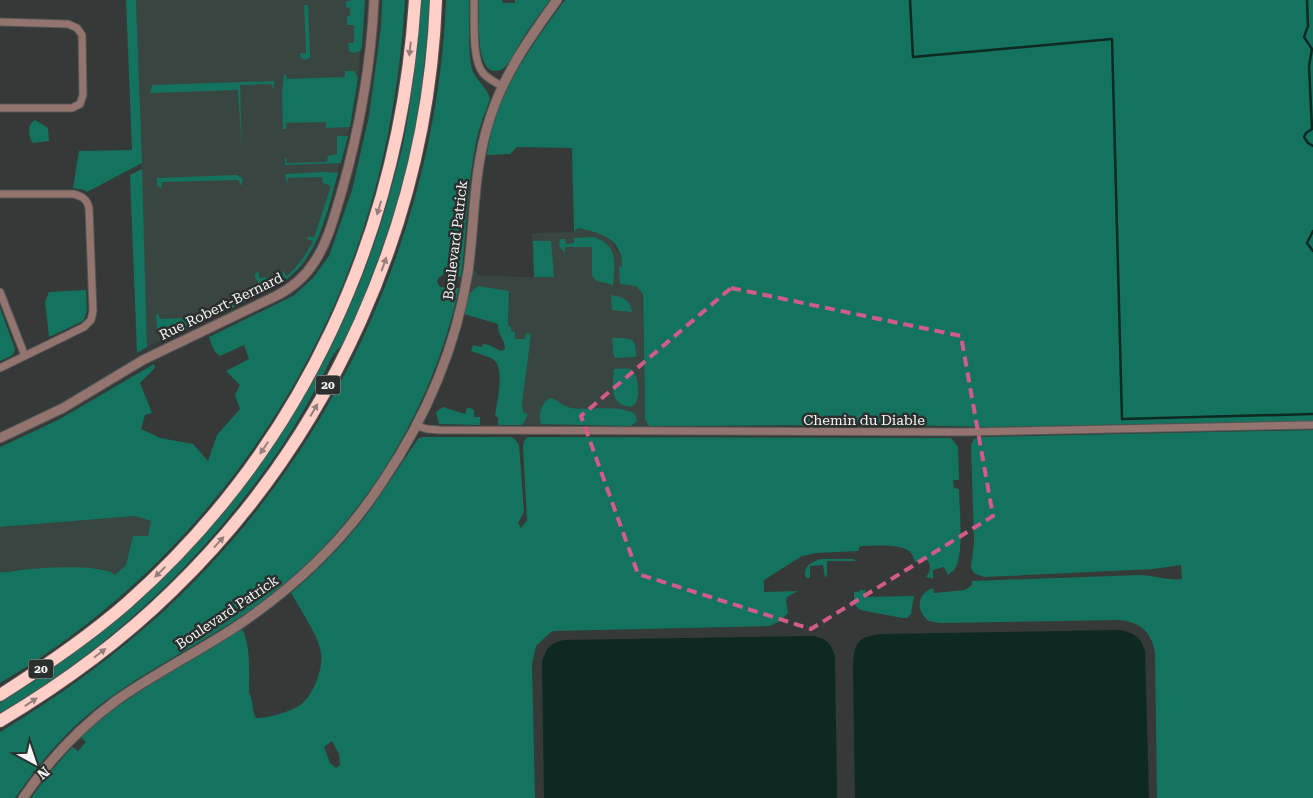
<svg xmlns="http://www.w3.org/2000/svg" width="1313" height="798" font-family="'Roboto Serif',serif">
<style>
.built{fill:#394541}
.green{fill:#14735f;fill-rule:evenodd}
.water{fill:#0d2922}
.lines{fill:none;stroke-linecap:round;stroke-linejoin:round}
.stream{stroke:#0d2922;stroke-width:2.5}
.minor-casing{stroke:#535755;stroke-width:9}
.tertiary-casing{stroke:#535755;stroke-width:11}
.motorway-casing{stroke:#535755;stroke-width:14}
.minor{stroke:#94746f;stroke-width:7}
.tertiary{stroke:#94746f;stroke-width:9}
.motorway{stroke:#ffcfc8;stroke-width:12}
.oneway{fill:#957f7a}
.marked{fill:none;stroke:#d15b89;stroke-width:4;stroke-dasharray:10 6;stroke-linejoin:round}
.labels{text-anchor:middle;stroke-width:5;stroke-linejoin:round;paint-order:stroke}
.shield{fill:#2b2f2d;stroke:#b7bab9;stroke-width:1}
.shield-label{font-size:12px;font-weight:bold;fill:#f3f6f5}
.street-label{font-size:14px;fill:#f3f6f5;stroke:#2b2f2d}
</style>
<rect width="100%" height="100%" fill="#353937"/>
<path class="built" d="M136 0H365L358 78 349 129 334 187 320 235 311 252 301 267 278 285 147 347Z
M578 228 601 233 610 239 622 259V266L642 271 645 419 649 426 498 425 511 331V327L508 325 510 293H470L474 268 477 274 480 276 534 277 532 233 574 232Z
M135 516 151 521 148 536H133L126 565 115 576 103 569 82 568H48L17 570 2 573 0 572V527Z"/>
<path class="green" d="M126 0H136L142 163 87 192 84 190 73 188 79 151 132 150Z
M365 0 362 47 360 51 354 53 349 51 348 43H354V25H347V16H350V8L346 7V2L352 0Z
M382 0H405C400 87 384 174 354 256 289 433 163 588 0 683V572C6 573 13 571 19 570 38 568 103 563 115 575L126 565 133 536H148L151 521 135 516 0 527V447L58 420 154 364 155 368 140 383 152 413 145 415 141 429 160 438 193 444 208 461 217 435 240 409 235 395 240 385 226 371 249 359 244 345 220 356C213 352 212 345 209 337L293 296 313 278 329 256 352 190 369 116 381 27Z
M421 0H430C425 62 419 125 402 185 392 220 380 255 367 288 360 306 354 324 345 341 342 345 337 349 334 354 329 361 326 370 322 377 309 401 295 426 280 449 204 559 116 644 0 713V703C61 665 118 623 169 572 276 467 353 331 392 186 397 167 403 148 406 128 414 86 418 43 421 0Z
M446 0H469C470 18 467 56 473 72 478 82 488 89 490 99 485 113 479 127 476 143 467 187 467 232 461 277L444 274 438 278 437 282 440 287 459 288C430 420 353 542 240 617 185 653 124 681 76 725 53 747 33 772 15 798H0V732C59 696 115 656 166 609 334 453 437 229 446 0Z
M479 0H502L503 3H515V0H550C541 12 531 25 523 38 517 47 512 60 505 67 502 70 498 71 494 71 475 69 479 15 479 0Z
M565 0H1313V421L989 427 897 425 649 426 645 419 643 294 636 286 620 284 619 267 622 266C622 238 601 233 578 228L574 232 572 148 517 147 510 154 487 155C494 96 531 46 565 0Z
M304 5H308L310 53V57L306 60 301 58 300 56 301 53H306Z
M345 71H354L358 78 350 127 326 128V122L286 123V129H283L282 93 284 74 286 75 287 79 345 77Z
M274 81V89H273L272 84 240 85 242 152 238 90 150 93 152 85Z
M35 120 48 128 49 141 33 143C28 137 27 124 35 120Z
M337 136H348L341 163 285 165V158H286L287 163 327 162 328 156 337 154Z
M142 169 147 347 137 353 130 175Z
M325 172 338 173C327 212 319 257 283 282 277 286 270 291 263 292L255 277V273L259 272V278L282 277 283 271 287 276C298 266 306 255 313 241L307 239 308 236 314 238 331 186 323 183 322 177 288 178 287 184 285 174Z
M237 175 243 179 241 185H240L239 180 162 182V188L157 186V178Z
M594 237C618 245 615 263 613 285L597 281 592 276V247H565V252L560 248 559 242 561 239H565L566 244 574 243V238Z
M533 241H551L554 277H534Z
M478 286 509 291 508 325 511 327V331L515 332V339H525L526 333 531 334 522 403 523 412 528 415 522 425H498V418L495 415C497 403 505 369 494 360 489 356 478 354 471 351L473 345 482 347 483 344 489 345 501 351 505 349C505 339 497 334 498 324L464 314 470 293Z
M86 290C86 301 89 312 83 321L49 337 45 302 49 292Z
M248 290 251 295 249 300 170 337H163L157 331 156 316 158 313 160 319 202 317 203 311H204L208 316 249 296 247 291Z
M611 295C622 297 630 299 632 312L612 310Z
M0 308 15 349 13 355 0 361Z
M612 338C628 338 637 336 636 355L635 357 615 358 613 353Z
M614 369C619 369 626 368 630 369 639 372 641 400 634 405 631 407 630 407 626 406 609 403 613 381 614 369Z
M550 398C558 400 564 407 571 408 592 411 616 404 635 414L637 421 631 426 541 424C538 415 541 403 550 398Z
M443 407 465 414 467 408H470L474 410V417H480V425L439 424 436 412Z
M1313 430V798H1157L1155 652C1151 631 1140 622 1119 620L940 623 929 621C915 611 917 593 933 588L934 593 965 590 972 585V581L1140 575C1154 575 1167 581 1182 579L1181 565 1153 569 984 577 974 573 971 568 974 542 971 445 974 439 979 437Z
M422 437H510L514 438 519 445 524 512 518 523 521 528 527 520 523 447 524 441 527 437 951 438 958 447 959 480H953L954 488 959 489C959 507 965 557 954 570 952 572 950 573 948 575L944 567 933 570V579L926 577C930 572 932 565 927 560L915 562C913 558 913 554 909 551 898 543 874 546 860 546L858 551 816 553 802 556 764 580V592L798 591 787 597 786 601 788 613 780 621 770 626 554 631 551 632 536 646 532 664 535 798H31L51 771 72 747 78 751 86 742 81 737C128 692 188 665 242 629 251 645 249 674 249 693 254 700 251 710 256 718 268 718 286 713 297 707 312 700 324 668 321 652 318 635 300 609 291 593 323 566 351 537 375 503 390 482 403 460 418 439ZM332 741 339 754 340 765 336 768 330 763 324 747Z
M822 559H853L856 561H827V575L825 578 823 565 810 566V578H806C802 566 812 561 822 559Z
M860 590H865L866 597 914 596 911 614 907 618H902L861 610C853 606 854 600 854 592H859Z"/>
<path class="water" d="M1119 630C1132 632 1141 636 1145 651L1149 798H855L853 667C854 643 857 636 883 634Z
M813 636C826 638 832 644 835 657L837 798H544L542 662C546 649 550 643 564 640Z"/>
<g class="lines">
<path class="stream" d="M910 0 913 57 1112 39 1122 419 1313 414
M1307 0 1308 26 1304 37 1312 49 1309 66 1312 129 1306 133 1304 137 1308 143 1313 146
M1313 231 1307 243 1313 251"/>
<g class="minor-casing">
<path id="minor" d="M474 0C475 18 471 59 483 73 488 79 495 82 502 86
M0 22 68 24 77 28 82 35 83 95 80 104 72 108H0
M0 194H73C82 196 87 199 89 208L93 311 91 320 84 327 0 368
M0 292 25 356
M417 426 427 429 440 430 965 432 1313 425"/>
</g>
<g class="tertiary-casing">
<path id="tertiary" d="M0 438 63 408 143 360 276 296C292 288 305 277 315 261 328 241 334 217 341 194 359 131 371 66 374 0
M23 798C49 760 80 727 117 700 155 673 198 652 237 626 295 587 345 540 383 481 425 419 456 347 468 272 475 221 473 168 490 118 504 74 530 37 557 0"/>
</g>
<g class="motorway-casing">
<path id="motorway" d="M0 695C44 667 87 638 127 603 303 447 400 233 415 0
M0 721C62 684 121 641 172 591 331 437 428 221 436 0"/>
</g>
<use href="#minor" class="minor"/>
<use href="#tertiary" class="tertiary"/>
<use href="#motorway" class="motorway"/>
</g>
<defs><path id="oneway-solid" d="M-6-.8H1V-3.2L6.5 0L1 3.2V.8H-6Z" transform="scale(1.25)"/></defs>
<g class="oneway">
<use href="#oneway-solid" transform="translate(410 49) rotate(96)"/>
<use href="#oneway-solid" transform="translate(379 208) rotate(107)"/>
<use href="#oneway-solid" transform="translate(384 264) rotate(-70)"/>
<use href="#oneway-solid" transform="translate(314 410) rotate(-60)"/>
<use href="#oneway-solid" transform="translate(264 448) rotate(124)"/>
<use href="#oneway-solid" transform="translate(219 542) rotate(-48)"/>
<use href="#oneway-solid" transform="translate(160 572) rotate(136)"/>
<use href="#oneway-solid" transform="translate(100 653) rotate(-37)"/>
<use href="#oneway-solid" transform="translate(31 702) rotate(-33)"/>
</g>
<path class="marked" d="M731 288 961 336 993 516 811 629 638 574 581 416Z"/>
<g class="labels">
<g class="shield">
<rect x="315.5" y="375.5" width="25" height="19" rx="4"/>
<rect x="28.5" y="659.5" width="25" height="19" rx="4"/>
</g>
<g class="shield-label">
<text x="328" y="389">20</text>
<text x="41" y="673">20</text>
</g>
<g class="street-label">
<text transform="translate(455 240) rotate(-83)" y="5">Boulevard Patrick</text>
<text transform="translate(221 306) rotate(-26)" y="5">Rue Robert-Bernard</text>
<text x="864" y="425">Chemin du Diable</text>
<text transform="translate(227 612) rotate(-34)" y="5">Boulevard Patrick</text>
</g>
</g>
<g transform="translate(35 763) rotate(140)" stroke="#2b2f2d" stroke-width="4" paint-order="stroke">
<path d="M0-4L9 19L0 12L-9 19Z" fill="#f3f6f5"/>
<text y="-8" font-size="14" font-weight="bold" text-anchor="middle" fill="#f3f6f5">N</text>
</g>
</svg>
